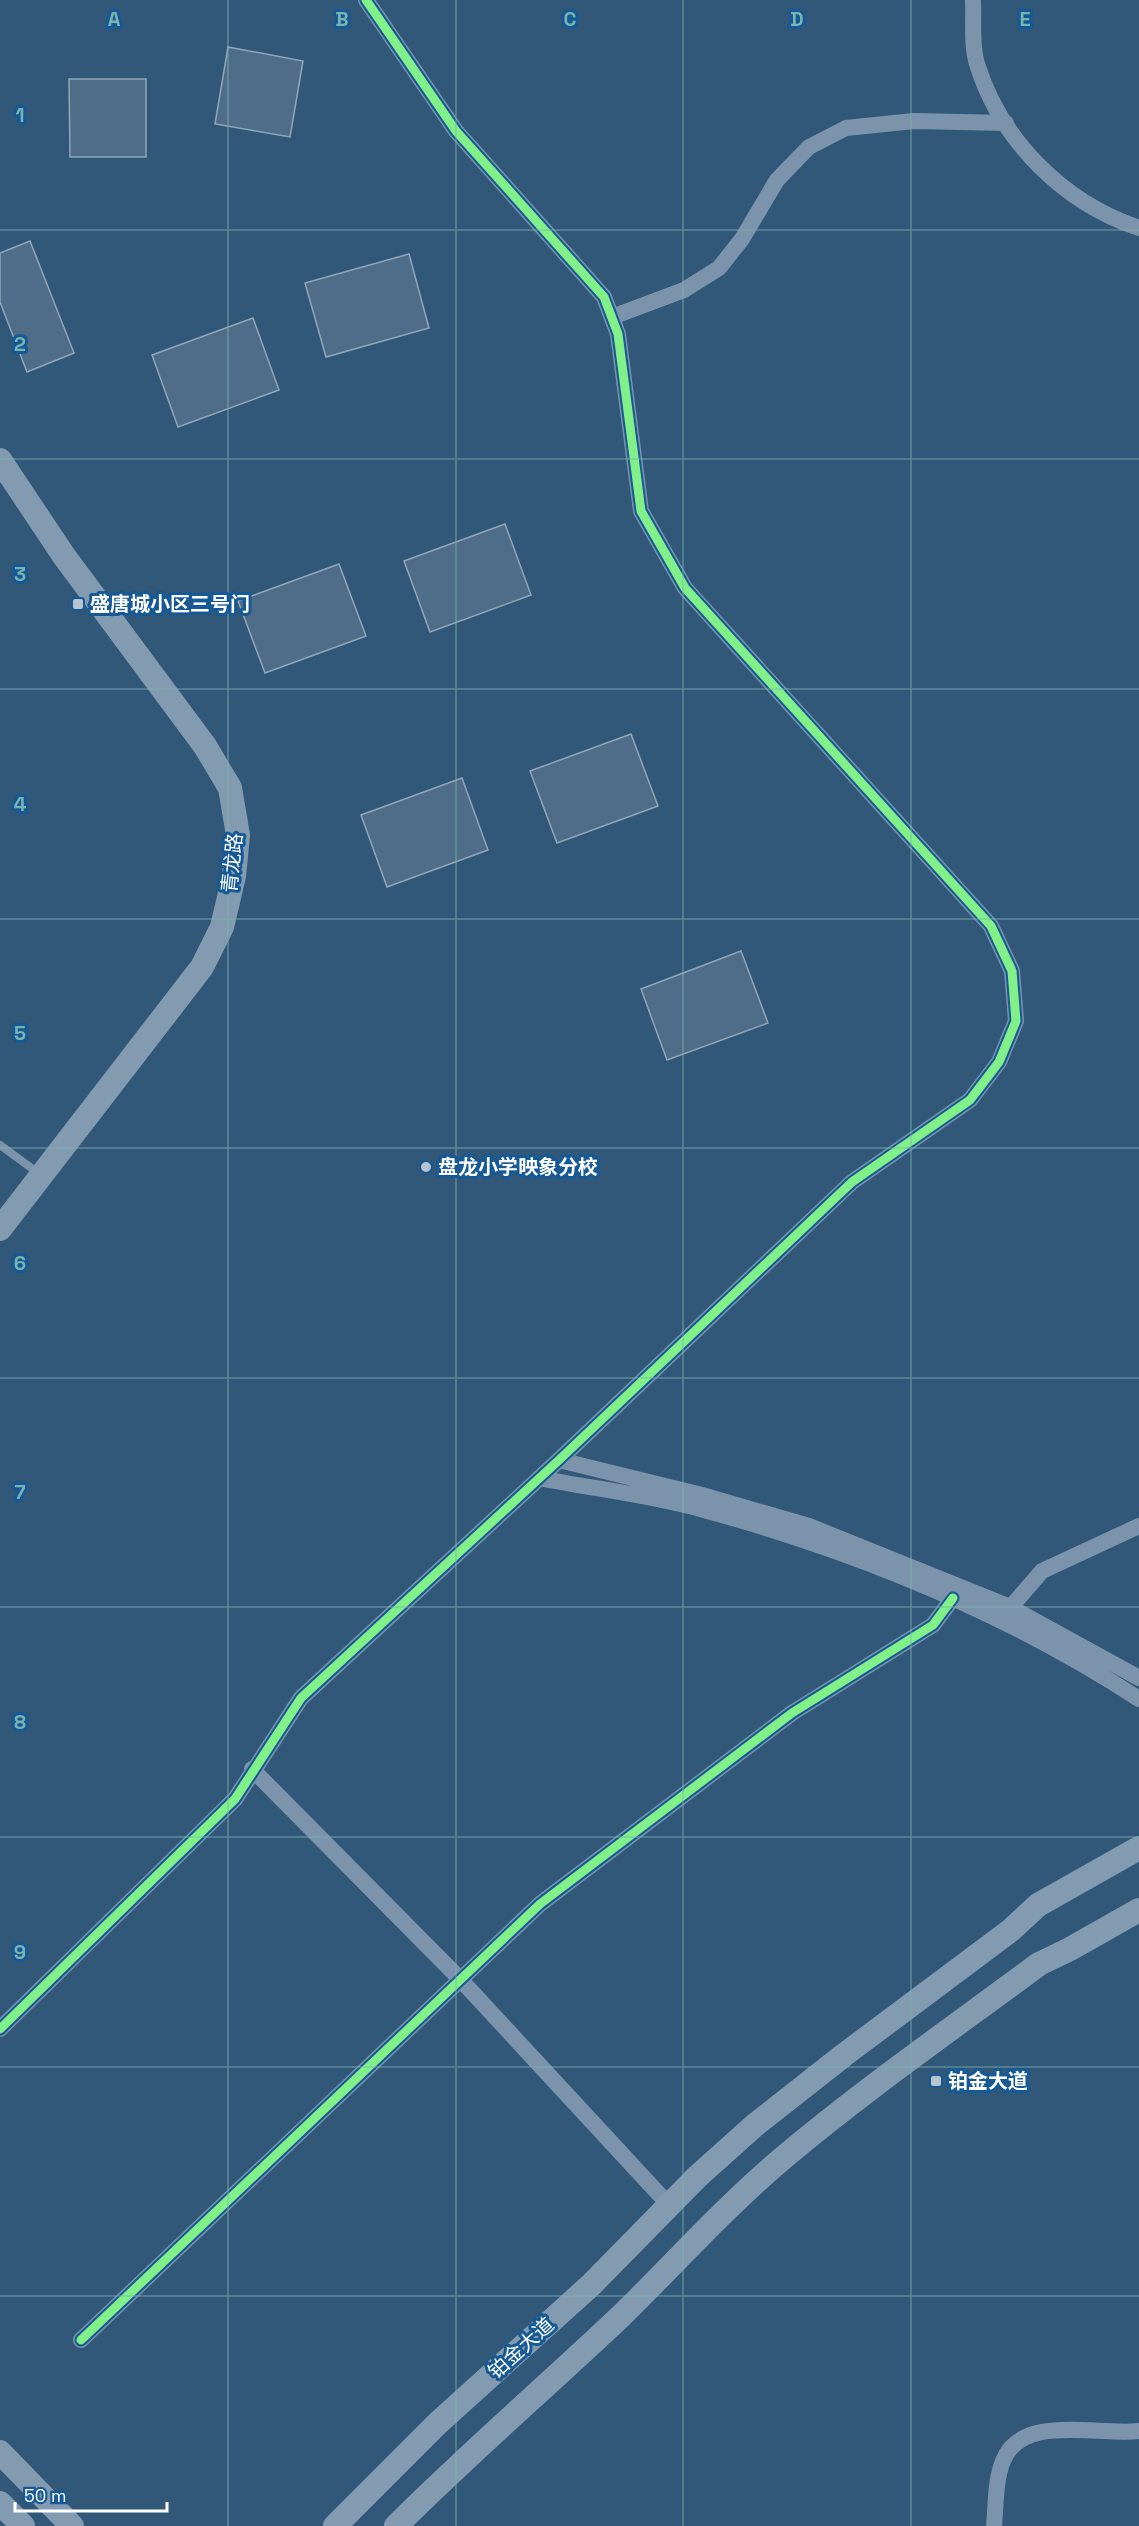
<svg xmlns="http://www.w3.org/2000/svg" width="1139" height="2526" font-family="'Space Grotesk','Noto Sans SC',sans-serif">
<style>
.building{fill:#4f6d88;stroke:#90a6b9;stroke-width:1.5}
.lines{fill:none;stroke-linecap:round;stroke-linejoin:round}
.lane{stroke:#7c94ab;stroke-width:8}
.street{stroke:#7c94ab;stroke-width:16}
.secondary{stroke:#839bb0;stroke-width:24}
.cycleway-casing{stroke:#155996;stroke-width:13}
.cycleway{stroke:#82f089;stroke-width:9}
.grid{fill:none;stroke:#7bb4af;stroke-width:1.5;stroke-opacity:0.55}
.poi-dot{fill:#b7c5d0;stroke:#155996;stroke-width:2}
.labels{text-anchor:middle;stroke-width:6;stroke-linejoin:round;paint-order:stroke}
.poi-label{font-size:20px;font-weight:bold;fill:#fff;stroke:#155996;text-anchor:start}
.street-label{font-size:20px;fill:#fff;stroke:#155996}
.grid-label{font-size:20px;text-anchor:middle;font-weight:bold;fill:#7bb4af;stroke:#155996;stroke-width:6;stroke-linejoin:round;paint-order:stroke}
</style>
<rect width="100%" height="100%" fill="#325879"/>
<path class="building" d="M228 47 303 61 290 137 215 124Z
M69 79H146V157H70Z
M30 241 74 353 27 372 0 302V253Z
M409 254 429 328 326 357 305 283Z
M253 318 279 390 178 427 152 355Z
M505 524 531 595 430 632 404 561Z
M339 564 366 636 265 673 238 601Z
M631 734 658 806 557 843 530 771Z
M462 778 488 850 387 887 361 815Z
M741 951 768 1023 667 1060 641 989Z"/>
<g class="lines">
<path class="lane" d="M0 1145 41 1175"/>
<path class="street" d="M973 0C974 20 971 45 977 64 1001 141 1064 203 1139 228
M612 317 684 290 719 268 742 239 777 180 809 147 846 128 914 121 1006 123
M559 1460 702 1495 809 1526 1010 1607 1139 1678
M539 1478C594 1489 651 1495 704 1510 858 1552 1005 1612 1139 1699
M1003 1616 1042 1571 1139 1526
M252 1769 461 1980 669 2205
M0 2029 235 1799 301 1698 559 1460 852 1182 970 1100 999 1062 1016 1021 1012 971 991 926 685 588 641 511 618 334 604 297 456 131 366 0
M81 2340 540 1904 792 1713 933 1625 953 1598
M994 2526C996 2506 995 2480 1003 2461 1021 2413 1098 2436 1139 2431"/>
<path class="secondary" d="M0 460 64 556 205 746 230 788 238 835 234 876 222 927 202 967 0 1229
M0 2452 72 2526
M0 2503 23 2526
M335 2526 438 2423 592 2284 697 2177 755 2125 844 2055 1011 1930 1038 1905 1139 1848
M396 2526C469 2453 546 2387 621 2316 675 2263 725 2207 783 2158 865 2089 953 2028 1039 1964L1070 1949 1139 1910"/>
<g class="cycleway-casing">
<path id="cycleway" d="M0 2029 235 1799 301 1698 559 1460 852 1182 970 1100 999 1062 1016 1021 1012 971 991 926 685 588 641 511 618 334 604 297 456 131 366 0
M81 2340 540 1904 792 1713 933 1625 953 1598"/>
</g>
<use href="#cycleway" class="cycleway"/>
</g>
<path class="grid" d="M228 0V2526M456 0V2526M683 0V2526M911 0V2526M0 230H1139M0 459H1139M0 689H1139M0 919H1139M0 1148H1139M0 1378H1139M0 1607H1139M0 1837H1139M0 2067H1139M0 2296H1139"/>
<g class="poi-dot">
<rect x="72" y="598" width="12" height="12" rx="3"/>
<circle cx="426" cy="1167" r="6"/>
<rect x="930" y="2075" width="12" height="12" rx="3"/>
</g>
<g class="labels">
<g class="poi-label">
<text x="90" y="611">盛唐城小区三号门</text>
<text x="438" y="1174">盘龙小学映象分校</text>
<text x="948" y="2088">铂金大道</text>
</g>
<g class="street-label">
<text transform="translate(232 863) rotate(-84)" y="7">青龙路</text>
<text transform="translate(521 2348) rotate(-42)" y="7">铂金大道</text>
</g>
</g>
<g class="grid-label">
<text x="114" y="26">A</text>
<text x="342" y="26">B</text>
<text x="570" y="26">C</text>
<text x="797" y="26">D</text>
<text x="1025" y="26">E</text>
<text x="20" y="122">1</text>
<text x="20" y="351">2</text>
<text x="20" y="581">3</text>
<text x="20" y="811">4</text>
<text x="20" y="1040">5</text>
<text x="20" y="1270">6</text>
<text x="20" y="1499">7</text>
<text x="20" y="1729">8</text>
<text x="20" y="1959">9</text>
</g>
<path d="M15 2502v9h152v-9" fill="none" stroke="#ffffff" stroke-width="3"/>
<text x="24" y="2502" font-size="18" fill="#ffffff" stroke="#155996" stroke-width="4.5" paint-order="stroke">50 m</text>
</svg>
